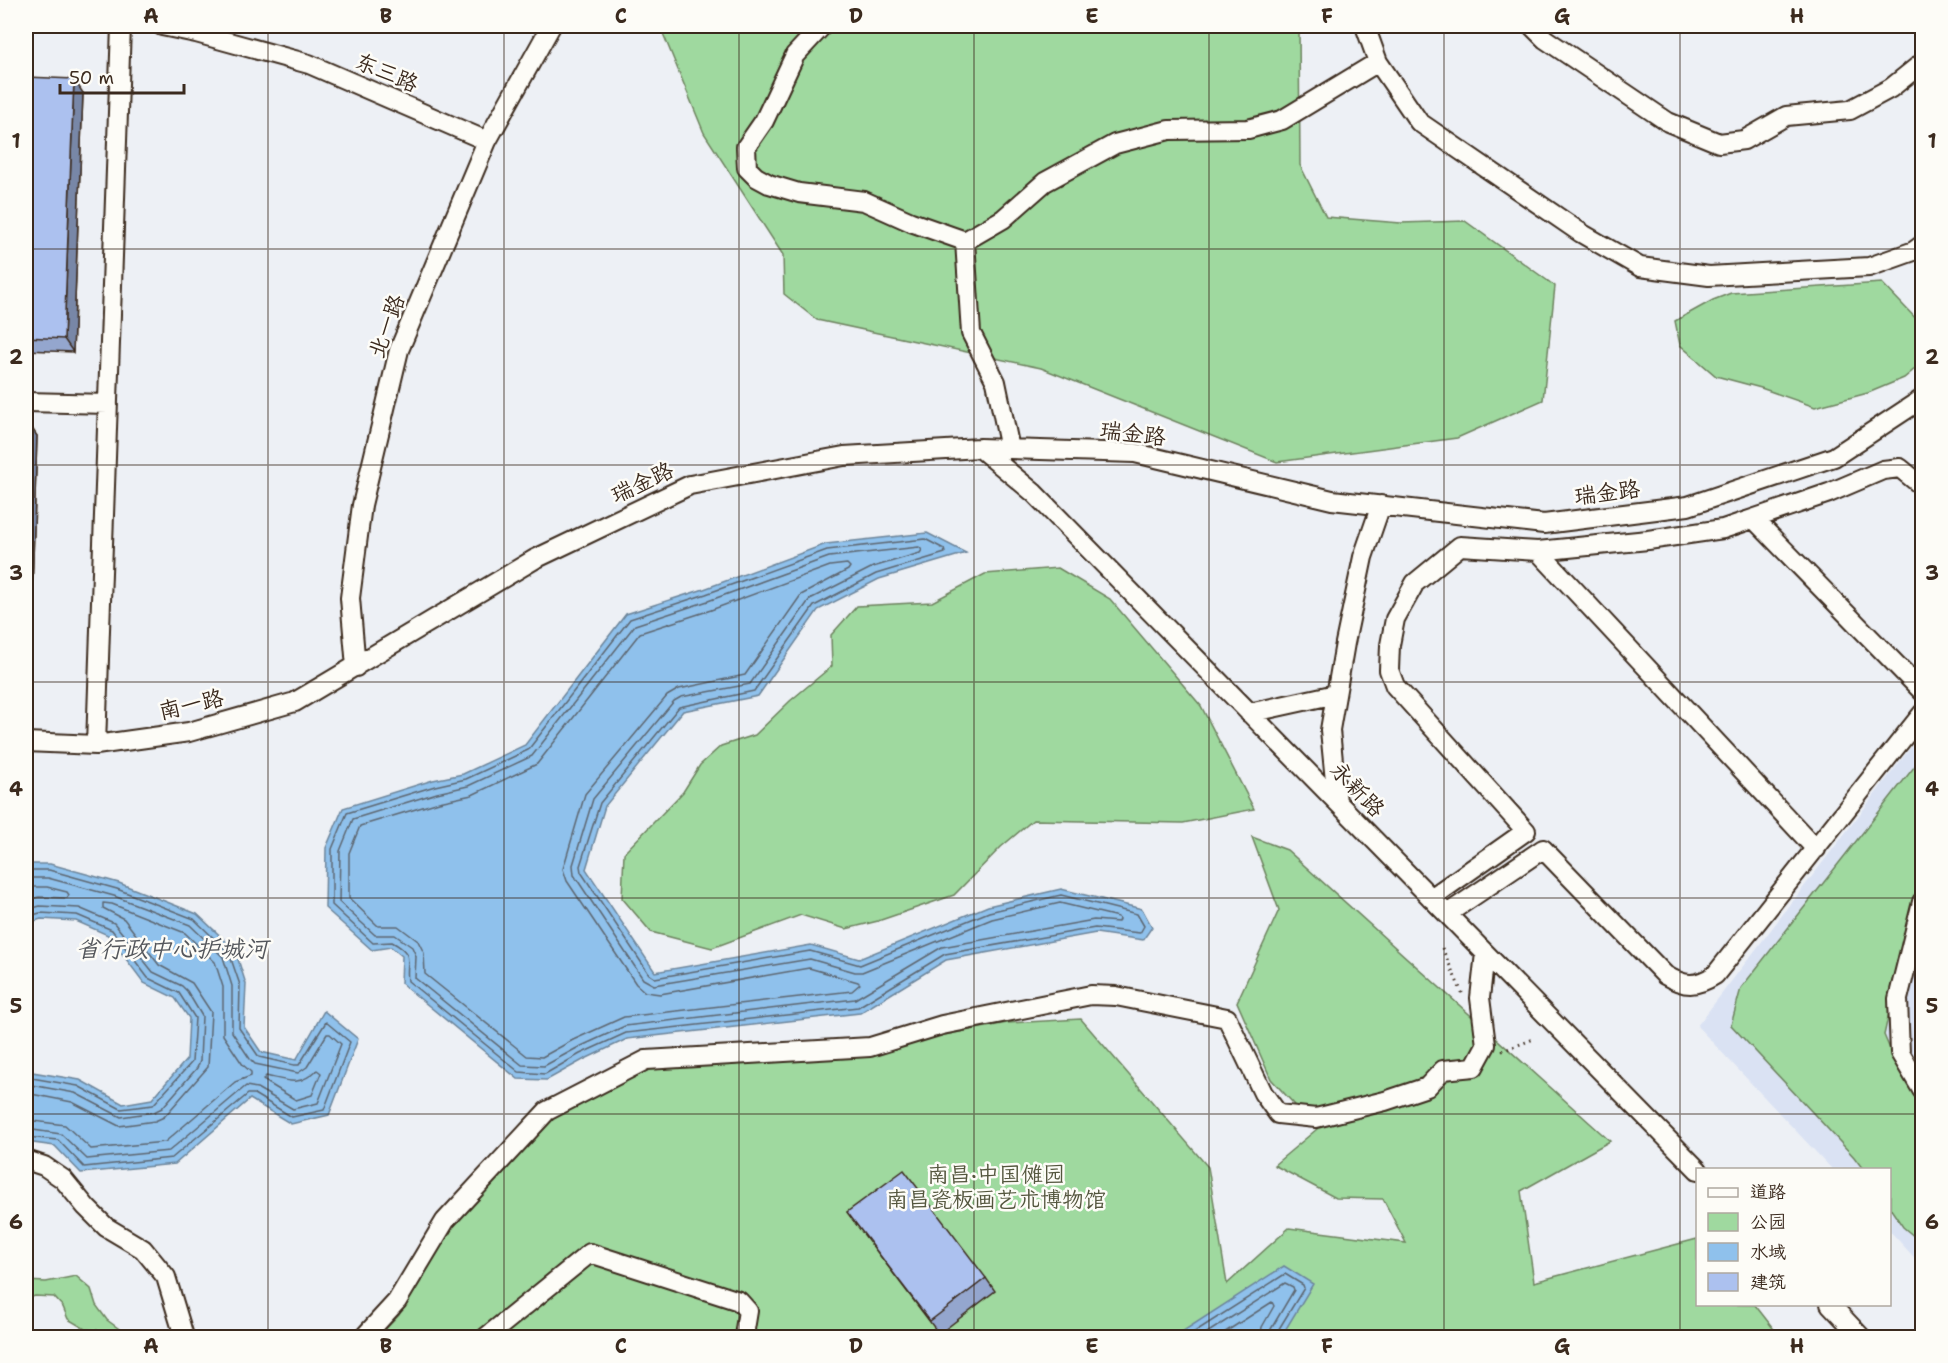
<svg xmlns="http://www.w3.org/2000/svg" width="1948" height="1363" font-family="'Shantell Sans','LXGW WenKai TC',sans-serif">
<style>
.built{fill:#dae2f3}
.green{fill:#9fd99f;stroke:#6d825e;stroke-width:1.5}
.water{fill:#8fc1ec;stroke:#6d859a;stroke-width:1.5}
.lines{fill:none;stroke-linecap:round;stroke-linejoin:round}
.shore{stroke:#5d6670;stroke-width:1.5}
.minor-casing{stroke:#3b2a1e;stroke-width:22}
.path{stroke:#3b2a1e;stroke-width:3;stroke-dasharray:1.5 4.5;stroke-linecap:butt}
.minor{stroke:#fdfcf7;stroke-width:18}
.wall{fill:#94a6ce;stroke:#3b2a1e;stroke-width:1.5}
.shaded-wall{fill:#7887a7;stroke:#3b2a1e;stroke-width:1.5}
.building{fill:#acc1ef;stroke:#3b2a1e;stroke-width:1.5}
.grid{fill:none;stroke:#3b2a1e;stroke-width:1.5;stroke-opacity:0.55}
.labels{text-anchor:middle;stroke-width:5;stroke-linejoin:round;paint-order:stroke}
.street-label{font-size:22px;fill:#3b2a1e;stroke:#fdfcf7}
.park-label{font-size:22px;fill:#54563e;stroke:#fdfcf7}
.water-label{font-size:24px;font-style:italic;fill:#54575c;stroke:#fdfcf7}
.neatline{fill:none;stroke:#3b2a1e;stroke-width:2}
.grid-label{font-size:20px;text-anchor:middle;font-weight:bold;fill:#3b2a1e}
</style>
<rect width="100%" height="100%" fill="#edf0f5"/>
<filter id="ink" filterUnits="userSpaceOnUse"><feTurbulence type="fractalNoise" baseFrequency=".0167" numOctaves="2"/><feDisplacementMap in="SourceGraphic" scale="12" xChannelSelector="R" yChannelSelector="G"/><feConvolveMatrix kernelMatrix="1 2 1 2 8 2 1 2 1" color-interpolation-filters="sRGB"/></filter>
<g filter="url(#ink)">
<path class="built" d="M1922 733V1266L1890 1231V1170L1832 1169 1697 1026Z"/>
<path class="green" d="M660 26H1299L1300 165 1326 217 1401 223 1465 221 1555 286 1543 400 1457 438 1277 462 1041 368 817 320 784 294 783 255 704 133Z
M1882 283 1922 325V363L1904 378 1868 393 1815 407 1761 388 1716 376 1680 345 1675 321 1713 300 1731 293Z
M1058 568 1110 599 1201 706 1254 809 1183 823 1033 820 1001 847 954 895 878 921 846 929 801 915 712 948 651 932 622 898 624 853 683 792 700 765 721 746 755 735 790 701 832 666 831 635 857 606 932 602 985 574Z
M1922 757V866L1884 1035 1898 1068 1922 1102V1243L1903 1227 1890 1208V1170L1863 1169 1854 1157 1731 1025 1741 988Z
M1252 837 1287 850 1610 1141 1521 1191 1534 1282 1697 1239 1698 1304 1755 1305 1780 1337 377 1338 399 1315 448 1226 551 1113 652 1063 845 1054 1007 1023 1081 1019 1208 1167 1227 1284 1289 1228 1406 1243 1383 1199 1336 1198 1274 1165 1317 1129 1271 1079 1237 1002 1279 910Z
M76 1276 91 1289 96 1305 107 1320 122 1331 125 1337H102L97 1330 85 1329 68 1319 63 1307 54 1297 35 1296 26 1299V1281L46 1282Z"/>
<path class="water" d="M927 533 966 553 879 579 818 610 758 696 683 711 605 806 586 869 655 972 811 945 859 959 988 906 1061 889 1142 909 1152 927 1143 940 1096 933 946 960 860 1013 627 1039 583 1060 547 1080 518 1079 401 983 402 956 391 947 372 950 325 908 326 848 343 808 433 780 463 774 525 745 626 614 704 589 826 544Z
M26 864H50L119 883 197 914 235 950 246 984 244 1027 261 1052 296 1060 324 1011 358 1039 329 1115 291 1124 250 1099 175 1164 81 1173 55 1146 26 1142V1071L80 1080 123 1104 152 1099 187 1059 189 1018 175 998 144 983 108 935 76 921 41 919 26 924Z
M1284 1266 1313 1284 1281 1337H1174Z"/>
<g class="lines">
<path class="shore" d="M925 539 944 549 945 553 876 574 814 606 754 691 679 707 600 803 580 866 581 872 649 974 655 978 810 951 860 965 989 912 1061 895 1137 914 1144 926 1140 933 1095 928 945 954 858 1007 626 1033 580 1054 545 1074 519 1072 408 981C405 960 416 955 392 942L373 943 332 905V849L347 813 435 786 466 779 528 750 630 619 706 594 827 550Z
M919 547 922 550 920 553 873 567 810 599 750 684 681 697 674 701 593 799 573 865 574 875 643 979 654 985 810 959 855 972H862L992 919 1060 903 1118 917 1119 919 1118 922 1094 920 942 947 855 999 625 1026 577 1048 544 1066 522 1065 415 978 416 956 412 947 395 935H375L339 902 340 851 353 819 437 793 468 786 532 756 635 625 708 601 829 557Z
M847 564 850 567 848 570 801 595 745 675 679 689 667 696 585 794 563 869 567 881 636 984 645 992 660 994 809 968 858 982 860 984 852 991 624 1017 573 1040 542 1057 527 1056 425 974 424 953 418 941 398 926H378L349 898V853L360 826 439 802 472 795 537 764 640 633 711 610 830 566Z
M26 870H49L117 889 194 919 229 953 240 985 239 1028 259 1057 294 1065H299L326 1022 350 1042 324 1110 292 1117 254 1094H248L172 1158 84 1167 58 1140 26 1137
M26 878H48L114 896 190 925 223 957 232 986V1032L250 1059 255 1064 298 1073 307 1067 327 1034H330L341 1044 318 1103 293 1109 257 1088 246 1086 169 1151 87 1159 61 1134 26 1129
M26 887H47L67 892 69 895 67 898 39 897 26 900
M26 910 40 906 79 908 114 923 153 972 182 986 187 991 202 1016 200 1061 197 1068 162 1108 154 1112 121 1117 75 1093 26 1084
M26 917 40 913 77 915 112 930 148 978 179 993 195 1018 192 1062 153 1105 121 1109 78 1086 26 1077
M317 1070 321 1073 312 1095 296 1100 263 1080 266 1076C289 1081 299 1087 317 1070Z
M26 1093 72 1102 119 1126 155 1121 164 1117 208 1067 211 1012 192 983 159 965 124 919 103 908V903L112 904 185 933 215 962 223 987V1035L243 1065 251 1072V1076L235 1082 165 1142 91 1149 65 1125 26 1120
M1185 1338 1285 1274 1303 1285 1304 1288 1277 1332V1338
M1199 1338 1285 1283 1293 1287 1294 1290 1271 1329 1269 1338
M1216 1338 1272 1302 1274 1306 1262 1327 1260 1338"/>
<g class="minor-casing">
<path id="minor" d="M162 26 196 33 309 64 487 141
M822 26 795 55 764 121 746 147 747 168 756 177 769 184 799 193 864 201 911 222 965 241
M1365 26 1378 62 1419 122 1581 233 1640 267 1709 276 1869 267 1914 251 1922 245
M1532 26 1545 39 1668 122 1719 143 1744 140 1786 116 1850 110 1891 88 1922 63
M26 402 108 404
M980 448 1034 493 1698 1170
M1010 449 996 382 971 333 965 241 1003 219 1045 182 1115 144 1169 130 1248 129 1282 120 1378 62
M1754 519 1922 691
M1538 551 1816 849
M356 667 350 598 362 505 399 350 487 141 551 26
M1249 713 1336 694
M26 742 96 745 189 732 295 702 535 559 690 485 844 456 980 448 1135 453 1332 500 1544 524 1688 506 1834 457 1922 399
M96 745 121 26
M1337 802 1330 730 1345 643 1363 557 1381 505
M1431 898 1526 831 1395 686 1389 670 1390 645 1395 619 1415 583 1460 546 1538 551 1648 540 1723 529 1829 493 1883 470 1900 468 1922 486
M1922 902 1898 999 1900 1053 1922 1090
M1447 914 1543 849 1665 975C1685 987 1696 987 1715 975L1922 714
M26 1160 44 1166 63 1179 86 1207 106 1227 143 1249 166 1277 183 1333
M1830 1304 1862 1338
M363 1338 397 1301 445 1221 547 1111 646 1060 870 1047 942 1025 1091 995 1116 996 1227 1018 1263 1093 1278 1114 1316 1118 1385 1101 1427 1087 1443 1070 1474 1067 1486 1045 1480 998 1485 953
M485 1338 590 1253 739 1301 748 1311 745 1329 746 1338"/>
</g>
<path class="path" d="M1442 948 1463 995
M1502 1051 1534 1039"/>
<use href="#minor" class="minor"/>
</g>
<path class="wall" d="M26 77 83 93 73 352 26 350V263L28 256V249H26Z
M26 422 37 436 30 652 26 651Z
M847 1212 986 1278 995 1291 939 1334Z"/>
<path class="shaded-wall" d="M74 79 83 93 73 352 64 339Z
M28 422 37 436 30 652 26 645V491Z"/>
<path class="building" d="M26 77 74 79 64 339 26 337V263L28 256V246L26 242Z
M26 422H28L26 491Z
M904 1170 986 1278 930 1321 847 1212Z"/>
</g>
<path class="grid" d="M268 26V1338M504 26V1338M739 26V1338M974 26V1338M1209 26V1338M1444 26V1338M1680 26V1338M26 249H1922M26 465H1922M26 682H1922M26 898H1922M26 1114H1922"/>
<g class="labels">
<g class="street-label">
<text transform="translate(387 72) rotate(23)" y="8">东三路</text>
<text transform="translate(386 326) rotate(-70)" y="8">北一路</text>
<text transform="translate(1133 433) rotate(7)" y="8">瑞金路</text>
<text transform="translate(642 482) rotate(-25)" y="8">瑞金路</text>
<text transform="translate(1607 492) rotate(-7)" y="8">瑞金路</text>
<text transform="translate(191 704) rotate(-13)" y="8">南一路</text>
<text transform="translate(1358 789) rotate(46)" y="8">永新路</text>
</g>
<g class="park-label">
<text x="996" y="1182">南昌·中国傩园<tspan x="996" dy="25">南昌瓷板画艺术博物馆</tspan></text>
</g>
<g class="water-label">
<text x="172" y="957">省行政中心护城河</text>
</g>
</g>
<rect width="1948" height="1363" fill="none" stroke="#fdfcf7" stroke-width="66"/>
<rect x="1696" y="1168" width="195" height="138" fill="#fdfcf7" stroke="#afa8a0" stroke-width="1.5"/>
<rect x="1708" y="1188" width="30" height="9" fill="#fdfcf7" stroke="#afa8a0" stroke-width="1.5"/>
<text x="1750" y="1198" font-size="18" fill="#3b2a1e">道路</text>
<rect x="1708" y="1213" width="30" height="18" fill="#9fd99f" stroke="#afa8a0" stroke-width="1.5"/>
<text x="1750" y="1228" font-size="18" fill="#3b2a1e">公园</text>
<rect x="1708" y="1243" width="30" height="18" fill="#8fc1ec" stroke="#afa8a0" stroke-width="1.5"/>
<text x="1750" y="1258" font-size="18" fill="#3b2a1e">水域</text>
<rect x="1708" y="1273" width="30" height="18" fill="#acc1ef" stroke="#afa8a0" stroke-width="1.5"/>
<text x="1750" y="1288" font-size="18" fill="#3b2a1e">建筑</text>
<path d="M60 84v9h124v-9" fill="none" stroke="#3b2a1e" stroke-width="3"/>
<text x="69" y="84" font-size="18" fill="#3b2a1e" stroke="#fdfcf7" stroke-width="4.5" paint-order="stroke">50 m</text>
<rect x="33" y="33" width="1882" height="1297" class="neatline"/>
<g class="grid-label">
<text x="151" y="23">A</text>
<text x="386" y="23">B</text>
<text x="621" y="23">C</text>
<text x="856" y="23">D</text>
<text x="1092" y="23">E</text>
<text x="1327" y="23">F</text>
<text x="1562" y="23">G</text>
<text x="1797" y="23">H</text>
<text x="16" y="148">1</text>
<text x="1932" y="148">1</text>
<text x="16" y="364">2</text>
<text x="1932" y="364">2</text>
<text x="16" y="580">3</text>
<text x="1932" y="580">3</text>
<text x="16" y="796">4</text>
<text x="1932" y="796">4</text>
<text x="16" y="1013">5</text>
<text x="1932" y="1013">5</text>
<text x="16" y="1229">6</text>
<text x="1932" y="1229">6</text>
<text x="151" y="1353">A</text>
<text x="386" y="1353">B</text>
<text x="621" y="1353">C</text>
<text x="856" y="1353">D</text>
<text x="1092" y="1353">E</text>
<text x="1327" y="1353">F</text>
<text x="1562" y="1353">G</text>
<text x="1797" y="1353">H</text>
</g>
</svg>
